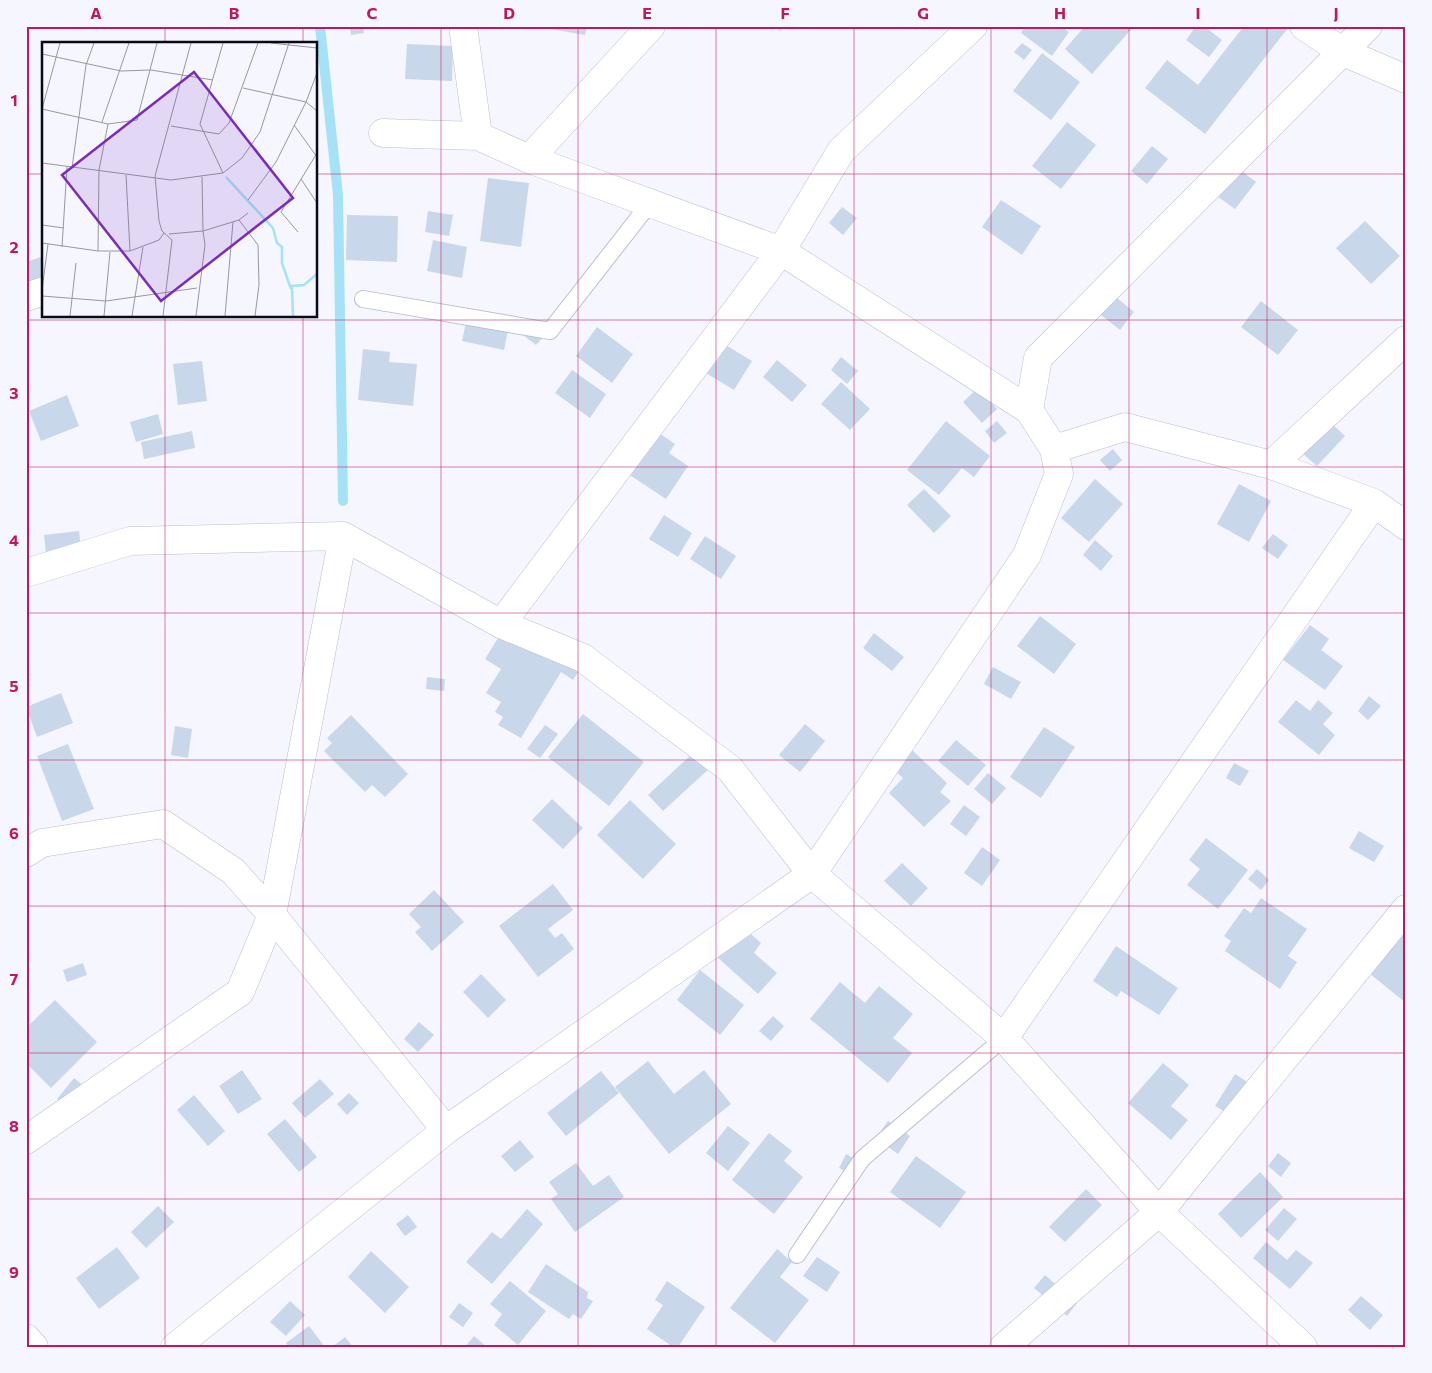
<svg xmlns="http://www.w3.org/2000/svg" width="1432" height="1373" font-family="Commissioner,sans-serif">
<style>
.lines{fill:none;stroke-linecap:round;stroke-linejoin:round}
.stream{stroke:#a5e2f8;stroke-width:10}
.building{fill:#c8d8ea}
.lane-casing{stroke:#babed3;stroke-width:18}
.street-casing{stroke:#babed3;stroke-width:29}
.lane{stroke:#fff;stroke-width:16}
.street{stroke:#fff;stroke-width:28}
.grid{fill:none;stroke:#c2185b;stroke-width:1;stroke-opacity:0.55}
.inset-river{fill:none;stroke:#a5e2f8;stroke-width:2.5}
.inset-road{fill:none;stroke:#9798a0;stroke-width:1}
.view{fill:#7b2cbf;fill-opacity:0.15;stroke:#7b2cbf;stroke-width:2.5}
.inset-edge{fill:none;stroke:#0a0b12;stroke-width:2.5}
.neatline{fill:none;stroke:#c2185b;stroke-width:2}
.grid-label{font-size:16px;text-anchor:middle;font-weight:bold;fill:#c2185b}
</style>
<rect width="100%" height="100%" fill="#f5f6ff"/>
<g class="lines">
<path class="stream" d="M320 26 338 195 343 501"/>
</g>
<path class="building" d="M350 26H363L364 33 351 35Z
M552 26H587L585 35 551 29Z
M1026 26H1061L1069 32 1052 56 1021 33Z
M1085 26H1134L1092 74 1065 49Z
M1196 26H1204L1222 40 1209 57 1186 40Z
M1244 26H1286L1288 28 1205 134 1145 88 1167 60 1198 85Z
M1022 43 1032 50 1024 60 1014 52Z
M407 44 453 46 452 81 405 79Z
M1042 53 1080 82 1051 120 1013 91Z
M1067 122 1096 145 1061 189 1032 166Z
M1152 146 1168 159 1147 184 1131 171Z
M1235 166 1256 182 1235 209 1214 194Z
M488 178 529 183 521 247 480 241Z
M1001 200 1041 226 1022 255 982 227Z
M842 207 857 218 843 235 829 223Z
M428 211 453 215 449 236 425 232Z
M347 215 398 216 397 262 346 260Z
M1365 221 1400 256 1371 284 1336 248Z
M433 240 467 247 462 278 427 271Z
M44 256V280L26 287V262Z
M1111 293 1134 312 1120 330 1096 311Z
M1261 301 1298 330 1278 355 1241 327Z
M468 313 510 321 504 350 462 341Z
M597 327 633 354 612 383 576 356Z
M546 334 536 345 523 335Z
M714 338 752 361 734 390 696 367Z
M363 349 390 352 389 362 417 364 413 406 358 400Z
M841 357 858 371 847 384 831 370Z
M777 360 807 385 792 402 763 377Z
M202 361 207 401 178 405 173 364Z
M572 370 606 394 590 418 555 393Z
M841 382 870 409 850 430 821 404Z
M978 388 997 409 982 423 963 402Z
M67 395 79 426 41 441 29 411Z
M158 414 163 434 136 442 130 422Z
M946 421 990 456 974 477 962 468 939 495 907 470Z
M997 421 1007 433 994 443 985 431Z
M1330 422 1345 436 1317 466 1301 452Z
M650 427 675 444 669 453 688 466 666 499 622 470Z
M192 431 195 448 144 459 141 442Z
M1113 449 1122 460 1110 471 1100 460Z
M1095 479 1123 504 1089 542 1061 518Z
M1239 484 1271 501 1249 542 1217 524Z
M924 489 951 516 934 533 907 505Z
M664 515 692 533 678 557 649 539Z
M79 531 81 550 46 554 44 535Z
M1273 534 1288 545 1278 559 1262 548Z
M705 536 736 556 721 579 690 559Z
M1095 540 1113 556 1101 571 1083 555Z
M1040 616 1076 644 1054 674 1017 646Z
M1310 625 1329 639 1321 650 1343 666 1325 690 1283 660Z
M503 630 552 661 566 640 589 655 573 680 561 672 521 738 498 725 503 717 495 712 501 702 486 693 501 669 485 659Z
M874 633 904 657 892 671 863 648Z
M993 667 1021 682 1011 699 984 684Z
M427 677 445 679 444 691 426 689Z
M61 693 73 723 37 737 26 707Z
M1369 696 1381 706 1368 720 1358 711Z
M1296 700 1310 711 1318 700 1333 713 1323 724 1335 735 1319 755 1278 722Z
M583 714 644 762 609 806 548 757Z
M351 715 408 774 385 797 372 785 365 792 324 751 332 743 327 738Z
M805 724 825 741 800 772 779 755Z
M545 725 558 734 540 758 527 749Z
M175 726 192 729 188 758 171 755Z
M1044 727 1075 747 1041 798 1010 777Z
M956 740 986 765 968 786 938 761Z
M68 744 94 809 62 821 37 756Z
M912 750 947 783 940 792 951 801 924 827 889 793 903 778 894 770Z
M695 751 710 768 663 811 648 795Z
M1234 763 1249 771 1240 786 1226 778Z
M988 773 1006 788 992 804 974 789Z
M552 799 583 828 563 849 532 820Z
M630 800 676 844 643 879 597 835Z
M964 805 980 817 966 836 950 824Z
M1359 831 1384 846 1374 862 1349 848Z
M1206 838 1248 870 1218 909 1187 885 1200 869 1189 860Z
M982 847 1000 860 982 886 964 873Z
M902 863 928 888 911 906 884 881Z
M1257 869 1269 880 1261 890 1248 879Z
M553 884 573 910 548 929 555 938 562 933 574 949 538 977 499 926Z
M434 890 464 922 432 951 415 932 421 927 409 914Z
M1261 898 1307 929 1288 956 1297 962 1280 989 1225 951 1231 941 1224 936 1244 908 1251 913Z
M743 927 761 943 754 953 777 973 758 994 716 956Z
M1400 933 1406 938V1003L1369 973Z
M1116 946 1178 988 1159 1015 1121 991 1117 997 1093 981Z
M83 963 87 975 67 982 63 970Z
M700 970 744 1005 720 1035 677 1000Z
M481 974 506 1000 488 1018 463 992Z
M840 982 865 1003 879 986 913 1014 893 1038 912 1053 888 1083 810 1019Z
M55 1000 97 1042 51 1088 26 1063V1028Z
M773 1016 784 1026 771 1041 759 1031Z
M419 1022 434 1035 418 1052 404 1039Z
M648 1061 674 1094 704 1070 731 1104 669 1154 615 1087Z
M1163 1063 1189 1085 1171 1106 1188 1120 1171 1140 1128 1103Z
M242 1070 262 1099 238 1114 219 1086Z
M601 1071 619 1093 566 1136 547 1113Z
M1235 1074 1252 1085 1232 1116 1215 1106Z
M74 1078 94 1094 77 1114 57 1099Z
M320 1079 334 1094 305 1118 292 1103Z
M349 1093 359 1103 347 1115 337 1104Z
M194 1095 225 1131 208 1146 177 1110Z
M285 1119 317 1157 299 1172 267 1134Z
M888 1121 910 1136 898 1154 876 1138Z
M728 1126 750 1143 728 1171 706 1153Z
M769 1133 792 1151 784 1161 803 1177 774 1214 732 1180Z
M520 1140 534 1157 515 1172 501 1156Z
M1278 1153 1291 1163 1281 1177 1268 1166Z
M846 1154 862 1163 855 1177 839 1168Z
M916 1156 966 1192 940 1228 890 1192Z
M576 1163 593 1186 609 1175 624 1197 575 1232 551 1199 558 1194 549 1182Z
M1260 1172 1283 1197 1241 1238 1218 1214Z
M1086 1189 1102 1205 1065 1242 1049 1227Z
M158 1206 174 1222 146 1248 131 1232Z
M1284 1208 1297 1219 1278 1241 1265 1230Z
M527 1209 543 1224 492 1284 466 1262 492 1232 501 1239Z
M408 1215 417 1227 405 1236 396 1224Z
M1266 1242 1287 1260 1296 1250 1313 1263 1290 1289 1253 1258Z
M117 1247 140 1278 99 1309 76 1278Z
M777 1249 792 1262 780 1277 809 1300 775 1343 730 1308Z
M371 1251 409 1287 385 1313 348 1277Z
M817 1257 840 1272 827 1292 803 1276Z
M546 1264 588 1292 587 1298 593 1301 581 1319 573 1314 569 1319 528 1292Z
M1045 1275 1077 1303 1067 1316 1034 1288Z
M510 1281 546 1311 518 1345 494 1325 502 1314 490 1304Z
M667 1281 705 1307 678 1347H673L647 1329 663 1305 655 1300Z
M1361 1296 1383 1315 1370 1330 1348 1310Z
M290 1301 305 1315 286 1336 270 1322Z
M459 1303 473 1313 463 1327 449 1317Z
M309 1326 325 1347H289L286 1343Z
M474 1336 487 1347H465Z
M345 1337 353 1347H332Z"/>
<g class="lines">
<g class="lane-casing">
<path id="lane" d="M363 299 550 331 650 203
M797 1255 862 1159 1004 1038"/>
</g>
<g class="street-casing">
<path id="street" d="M463 26 478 136
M973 26 841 151 781 251 1029 410
M1304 26 1343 52 1406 79
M383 133 478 136 529 159 781 251 501 624
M529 159 651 26
M26 297 44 291
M1054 449 1125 427 1271 465 1374 503 1406 526
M1271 465 1406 340
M26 573 130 541 343 536 501 624 583 658 730 769 812 874 1004 1038 1159 1212 1303 1347
M26 853 42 843 163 824 233 871 272 915 446 1130
M1004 1038 1374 503
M26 1140 240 992 272 915 343 536
M26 1338 34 1347
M175 1347 446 1130 812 874 1027 555 1059 474 1054 449 1029 410 1038 358 1368 26
M1004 1347 1159 1212 1406 909"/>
</g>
<use href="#lane" class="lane"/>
<use href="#street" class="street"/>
</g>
<path class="grid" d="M165 26V44M303 26V44M441 26V1347M578 26V1347M716 26V1347M854 26V1347M991 26V1347M1129 26V1347M1267 26V1347M26 174H44M316 174H1406M165 316V1347M303 316V1347M26 320H1406M26 467H1406M26 613H1406M26 760H1406M26 906H1406M26 1053H1406M26 1199H1406"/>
<g transform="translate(42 42)">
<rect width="275" height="275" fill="#f5f6ff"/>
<path class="inset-river" d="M184 135 231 186 235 201 240 205V221L249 247M251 274 250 244 262 243 275 232"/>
<path class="inset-road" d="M229 1 275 6M0 12 79 29 109 28 171 38M201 46 264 60 275 69M0 67 66 82 95 78 115 1M0 67 18 1M60 80 87 1M252 83 275 115M129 84 177 92 187 81 216 1M0 121 129 138 181 131 200 116 218 90 247 1M30 126 44 23 52 1M181 131 158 82 181 1M84 133 88 209M160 135 161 189 197 178 206 171M259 137 275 161M206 158 234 120 264 60 275 31M197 178 216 203 217 243 213 274M0 183 22 186M256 190 239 170 275 111M127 192 161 189 163 203 154 274M0 201 56 209H88L117 198 122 191M20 205 25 125M56 209 57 128 66 82M0 248 6 202M0 254 64 259 155 246M28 274 34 221M62 274 68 210M90 274 101 205M121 274 130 198 120 189 117 179 113 134 149 1M183 274 191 180"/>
<path class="view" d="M152 30 251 156 119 259 20 133Z"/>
<rect width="275" height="275" class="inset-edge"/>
</g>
<rect width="1432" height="1373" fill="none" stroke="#f5f6ff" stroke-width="55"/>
<rect x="28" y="28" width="1376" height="1318" class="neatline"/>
<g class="grid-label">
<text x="96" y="19">A</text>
<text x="234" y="19">B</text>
<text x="372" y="19">C</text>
<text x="509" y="19">D</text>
<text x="647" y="19">E</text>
<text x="785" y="19">F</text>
<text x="923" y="19">G</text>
<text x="1060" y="19">H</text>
<text x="1198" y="19">I</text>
<text x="1336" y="19">J</text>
<text x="14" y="106">1</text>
<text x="14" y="253">2</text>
<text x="14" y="399">3</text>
<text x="14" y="546">4</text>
<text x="14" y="692">5</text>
<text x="14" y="839">6</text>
<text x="14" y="985">7</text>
<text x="14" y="1132">8</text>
<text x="14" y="1278">9</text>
</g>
</svg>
